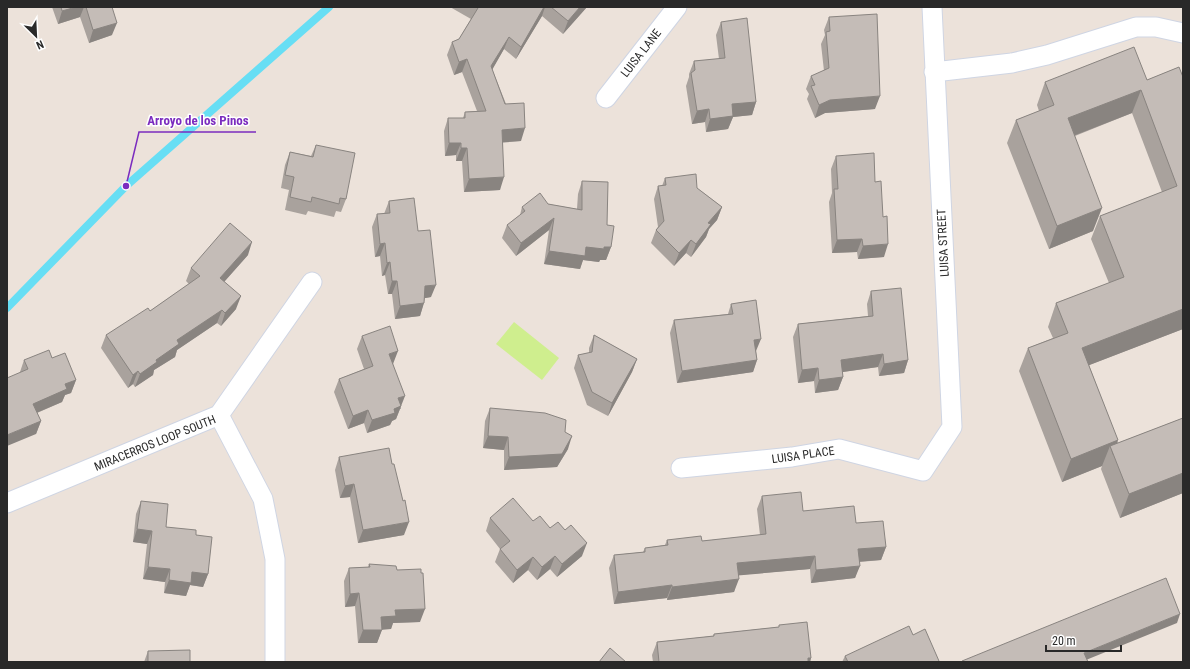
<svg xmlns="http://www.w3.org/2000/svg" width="1190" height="669" font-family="'Roboto Condensed',sans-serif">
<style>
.pitch{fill:#cfee8e}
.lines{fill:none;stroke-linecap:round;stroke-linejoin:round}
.stream{stroke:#67def4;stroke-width:8}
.minor-casing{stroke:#cfd5e3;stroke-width:21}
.minor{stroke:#fff;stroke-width:19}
.wall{fill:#a9a29d}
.shaded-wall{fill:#898480}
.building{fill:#c4bcb7;stroke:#898480}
.labels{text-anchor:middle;stroke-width:3;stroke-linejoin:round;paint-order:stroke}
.street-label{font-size:12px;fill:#292929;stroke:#fff}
.leader{fill:none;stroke:#7b2cbf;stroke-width:1.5}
.callout-dot{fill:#7b2cbf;stroke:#fff;stroke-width:1.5}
.callout-label{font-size:13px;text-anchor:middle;font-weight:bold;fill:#7b2cbf;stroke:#fff;stroke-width:3;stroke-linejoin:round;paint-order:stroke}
</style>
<rect width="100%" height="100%" fill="#ece2da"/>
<path class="pitch" d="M514 322 559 358 542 380 496 344Z"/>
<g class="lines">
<path class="stream" d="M7 308 126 186 329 7"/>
<g class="minor-casing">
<path id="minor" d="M934 72 1012 63 1047 55 1136 27H1156L1183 33
M606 98 677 7
M219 415 263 499 275 559V662
M219 415 312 282
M681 468 792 457 839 449 923 471 952 427 932 7
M7 503 219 415"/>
</g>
<use href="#minor" class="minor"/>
</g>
<path class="wall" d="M52 7H112V35L89 43 80 17 58 24Z
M450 7H587L563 34 542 16 516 59 504 49 492 69 521 141 503 142 500 190 464 192 462 161H456V155L445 156 444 131 448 118H463L465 112 477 111 462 72 454 75 447 55 452 42 459 39 471 19Z
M829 17 875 109 825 113 815 118 807 99 809 94 806 89 811 76 824 71 821 44 825 35 824 30Z
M721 22 756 102 752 115 733 117 728 129 706 132 705 122 692 124 686 86 689 77V74L694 61 719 59 716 35Z
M1179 67 1183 329 1089 365 1118 443 1183 418V493L1120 518 1101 469 1102 466 1062 482 1019 371 1028 348 1053 338 1048 327 1056 303 1109 283 1091 239 1100 216 1162 192 1132 113 1075 136 1093 231 1049 249 1007 143 1016 120 1039 111 1037 105 1045 82 1147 80Z
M316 145 346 199 341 212 336 211 334 217 308 211 306 215 285 210 289 190 281 188 285 165 290 152 311 156Z
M836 156 875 182 884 257 858 259 857 252 832 253 829 202 832 193 831 169Z
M665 178 697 188 722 207 717 220 709 229 706 237 691 257 686 253 674 266 651 243 656 230 658 227 654 199 658 186H662Z
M582 181 607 225 611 247 606 260H600L599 262 583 260 580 269 544 264 549 230 516 256 502 238 507 225 520 215 522 207 548 204 577 209 578 194Z
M389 201 418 231 431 297 425 298 420 316 395 319 392 294H388L385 275 382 276 380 256 375 257 372 227 377 214H384Z
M248 255 224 282 236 309 221 326 217 323 177 350 175 357 154 370 153 375 135 387 133 384 128 388 101 348 106 335 150 311 189 284 186 281 191 268Z
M871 291 908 360 904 373 879 376 878 367 842 372 843 377 838 390 815 393 814 381 798 383 793 337 798 324 868 316 867 304Z
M731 304 756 351 757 360 753 372 677 383 670 333 674 320 728 314Z
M594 335 637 359 632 372 608 416 587 405 574 368 578 355 589 353V348Z
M362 336 393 364 401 409H400L396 419 392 421 390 425 367 433 364 423 348 429 334 392 339 379 364 369 357 349Z
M52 358 76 380 71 393 65 395 62 402 37 413 41 421 36 434 20 372 24 360Z
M490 408 565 432 568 449 557 467 504 470V450L483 448 485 421Z
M339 457 404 535 358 543 350 497 340 498 335 470Z
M762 496 803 511 856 523 886 547 881 560 860 562 855 578 811 583 810 569 738 575 734 592 667 600V598L614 604 609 568 614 555 643 552 645 548 665 545 667 540 702 541 760 535 757 509Z
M141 501 166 527 196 535 208 574 203 587 190 585 186 596 164 593 165 582 143 579 147 544 133 542 136 514Z
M490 518 533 521 550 528 582 556 557 577 550 569 537 580 528 570 513 583 495 562 500 549 486 531Z
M369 564 397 570 420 622 393 623 391 629H382L377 643H358L355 606 345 607 344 581 349 568 368 567Z
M779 625 811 658 810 662H653L652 655 657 642 713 636 714 634 779 627Z
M913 635 939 662H842L845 656Z
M148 651 190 662H144Z"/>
<path class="shaded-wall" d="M76 7H84L80 17 58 24 62 11Z
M544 7H545L542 16 516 59 521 47Z
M580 7H587L563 34 568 21Z
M117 23 112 35 89 43 93 30Z
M509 37 504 49 487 79 491 66Z
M467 59 462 72 454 75 459 62Z
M1141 90 1132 113 1060 141 1068 118Z
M880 96 875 109 825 113 815 118 819 105 830 100Z
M756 102 752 115 733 117 728 129 706 132 710 119 732 104Z
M709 109 705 122 692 124 697 111Z
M525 128 521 141 497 143 502 130Z
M449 143H461L456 155 445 156Z
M461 148H467L462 161H456Z
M504 177 500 190 464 192 469 179Z
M722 207 717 220 709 229 706 237 691 257 696 244 708 223Z
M1102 208 1093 231 1049 249 1057 226Z
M554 218 549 230 516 256 521 243Z
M862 239 857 252 832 253 837 240Z
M691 240 686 253 674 266 679 253Z
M252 242 248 255 216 291 220 278Z
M385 243 380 256 375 257 380 244Z
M888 244 884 257 858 259 863 246Z
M586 247H611L606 260H600L599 262 583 260 580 269 544 264 549 251Z
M390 262 385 275 382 276 387 263Z
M392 281H397L392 294H388Z
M436 285 431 297 420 299 425 286Z
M241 296 236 309 221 326 225 313Z
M424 303 420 316 395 319 400 306Z
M1183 309V329L1074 371 1082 348Z
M222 310 217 323 177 350 175 357 154 370 153 375 135 387 140 374 177 340Z
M761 339 756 351 750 352 754 340Z
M398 351 393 364 384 367 389 354Z
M883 354 878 367 836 373 841 360Z
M637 359 632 372 608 416 612 403Z
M757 360 753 372 677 383 682 371Z
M908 360 904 373 879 376 884 364Z
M818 368 814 381 798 383 802 370Z
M138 371 133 384 128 388 133 375Z
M843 377 838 390 815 393 819 380Z
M76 380 71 393 65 395 62 402 29 416 33 404 65 384Z
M405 396 396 419 392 421 390 425 367 433 372 420 398 398Z
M368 410 364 423 348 429 353 416Z
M41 421 36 434 7 446V435Z
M488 436 508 437 504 450 483 448Z
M572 436 568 449 557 467 504 470 509 457Z
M1118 440 1113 455 1110 446 1102 466 1062 482 1071 459Z
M1183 473V493L1120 518 1129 494Z
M354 484 350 497 340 498 345 486Z
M409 522 404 535 358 543 363 530Z
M137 529 152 531 147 544 133 542Z
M587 543 582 556 557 577 562 564Z
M886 547 881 560 854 562 858 549Z
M555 556 550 569 537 580 542 567Z
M815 556 810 569 732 576 737 563Z
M533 557 528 570 513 583 517 570Z
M860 566 855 578 811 583 816 570Z
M148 567 170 569 165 582 143 579Z
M192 572 208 574 203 587 190 585 186 596 164 593 169 580Z
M739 579 734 592 667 600 672 587Z
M672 585 667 598 614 604 618 592Z
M359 593 355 606 345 607 350 594Z
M425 609 420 622 393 623 391 629 380 630H382L377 643H358L363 630 381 617 395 610Z
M1180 614 1177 623 1081 662 1084 653Z
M808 658H811L810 662H806Z"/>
<path class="building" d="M61 7H76L62 11Z
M86 7H112L117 23 93 30Z
M476 7H544L521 47 509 37 491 66 505 104 524 103 525 128 502 130 504 177 469 179 467 148H461V143H449L448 118H465V112L486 111 467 59 459 62 452 42 459 39 478 8Z
M551 7H580L568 21Z
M877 14 880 96 830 100 819 105 811 86 815 85 811 76 829 68 826 32 830 31 829 17Z
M747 18 756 102 732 104 733 116 710 119 709 109 697 111 691 73 695 70 694 61 725 58 721 22Z
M1134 47 1147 80 1179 67 1183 77V309L1082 348 1118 440 1071 459 1028 348 1068 333 1056 303 1124 277 1100 216 1177 186 1141 90 1068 118 1102 208 1057 226 1016 120 1054 105 1045 82Z
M316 145 355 153 346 199 340 198 339 204 312 197 311 202 290 197 294 177 285 175 290 152 313 157Z
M874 153 875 182 881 181 883 217 887 216 888 244 863 246 862 239 837 240 834 189H838L836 156Z
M696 174 697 188 722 207 708 223 711 224 696 244 691 240 679 253 656 230 664 221 658 186 666 185 665 178Z
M582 181 608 182 607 225 614 226 611 247H604V249L586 247 585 256 549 251 554 218 521 243 507 225 525 211 522 207 540 193 548 204 582 210Z
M414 198 418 231 430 230 436 285 425 286 424 303 400 306 397 281H392L390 262 387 263 385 243 380 244 377 214 390 213 389 201Z
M230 223 252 242 220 278 241 296 225 313 222 310 177 340 179 344 156 360 157 362 140 374 138 371 133 375 106 335 148 308 150 311 200 276 191 268Z
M901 288 908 360 884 364 883 354 841 360 843 377 819 380 818 368 802 370 798 324 873 316 871 291Z
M756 300 761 339 754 340 757 360 682 371 674 320 733 314 731 304Z
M390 326 398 351 389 354 405 396 398 398 401 406 394 409 395 413 372 420 368 410 353 416 339 379 373 366 362 336Z
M594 335 637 359 612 403 592 392 578 355 592 352Z
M49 350 52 358 65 353 76 380 65 384 67 389 33 404 41 421 7 435V378L28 369 24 360Z
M490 408 545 413 566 420 565 432 572 436 562 454 509 457 508 437 488 436Z
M1183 418V473L1129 494 1110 446Z
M389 448 392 464H394L403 501 405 500 409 522 363 530 354 484 345 486 339 457Z
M801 492 803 511 854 506 856 523 883 521 886 547 858 549 860 566 816 570 815 556 737 563 739 579 672 587V585L618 592 614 555 645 552V548L668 545 667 540 701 536 702 541 766 534 762 496Z
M513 498 533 521 540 516 550 528 558 522 565 530 571 525 587 543 562 564 555 556 542 567 533 557 517 570 500 549 510 541 490 518Z
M141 501 168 504 166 527 196 530V535L212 537 208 574 192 572 191 583 169 580 170 569 148 567 152 531 137 529Z
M369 564 396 566 397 570 421 569V573H423L425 609 395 610 396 616 381 617 382 630H363L359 593 350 594 349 568 370 567Z
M1166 578 1180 614 1084 653 1088 662H962V661Z
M807 622 811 658H808V662H659L657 642 714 636V634L779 627V625Z
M909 626 913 635 925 629 939 661 937 662H848L845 656Z
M610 648 626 662H599Z
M190 650V662H148V651Z"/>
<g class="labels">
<g class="street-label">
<text transform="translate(641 53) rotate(-52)" y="4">LUISA LANE</text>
<text transform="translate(943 243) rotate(-93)" y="4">LUISA STREET</text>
<text transform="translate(155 443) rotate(-22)" y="4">MIRACERROS LOOP SOUTH</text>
<text transform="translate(803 455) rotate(-8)" y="4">LUISA PLACE</text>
</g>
</g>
<path class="leader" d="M126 186L139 132H256"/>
<circle class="callout-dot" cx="126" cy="186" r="4"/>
<g class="callout-label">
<text x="198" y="125">Arroyo de los Pinos</text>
</g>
<rect width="1190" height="669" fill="none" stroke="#292929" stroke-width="16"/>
<g transform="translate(36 36) rotate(156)" stroke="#ffffff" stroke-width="3" paint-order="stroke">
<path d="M0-3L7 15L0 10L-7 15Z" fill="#292929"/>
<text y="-6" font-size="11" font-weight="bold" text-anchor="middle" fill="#292929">N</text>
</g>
<path d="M1046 645v6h75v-6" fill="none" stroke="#292929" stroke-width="2"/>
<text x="1052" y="645" font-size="12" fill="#292929" stroke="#ffffff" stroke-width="3" paint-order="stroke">20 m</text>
</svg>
